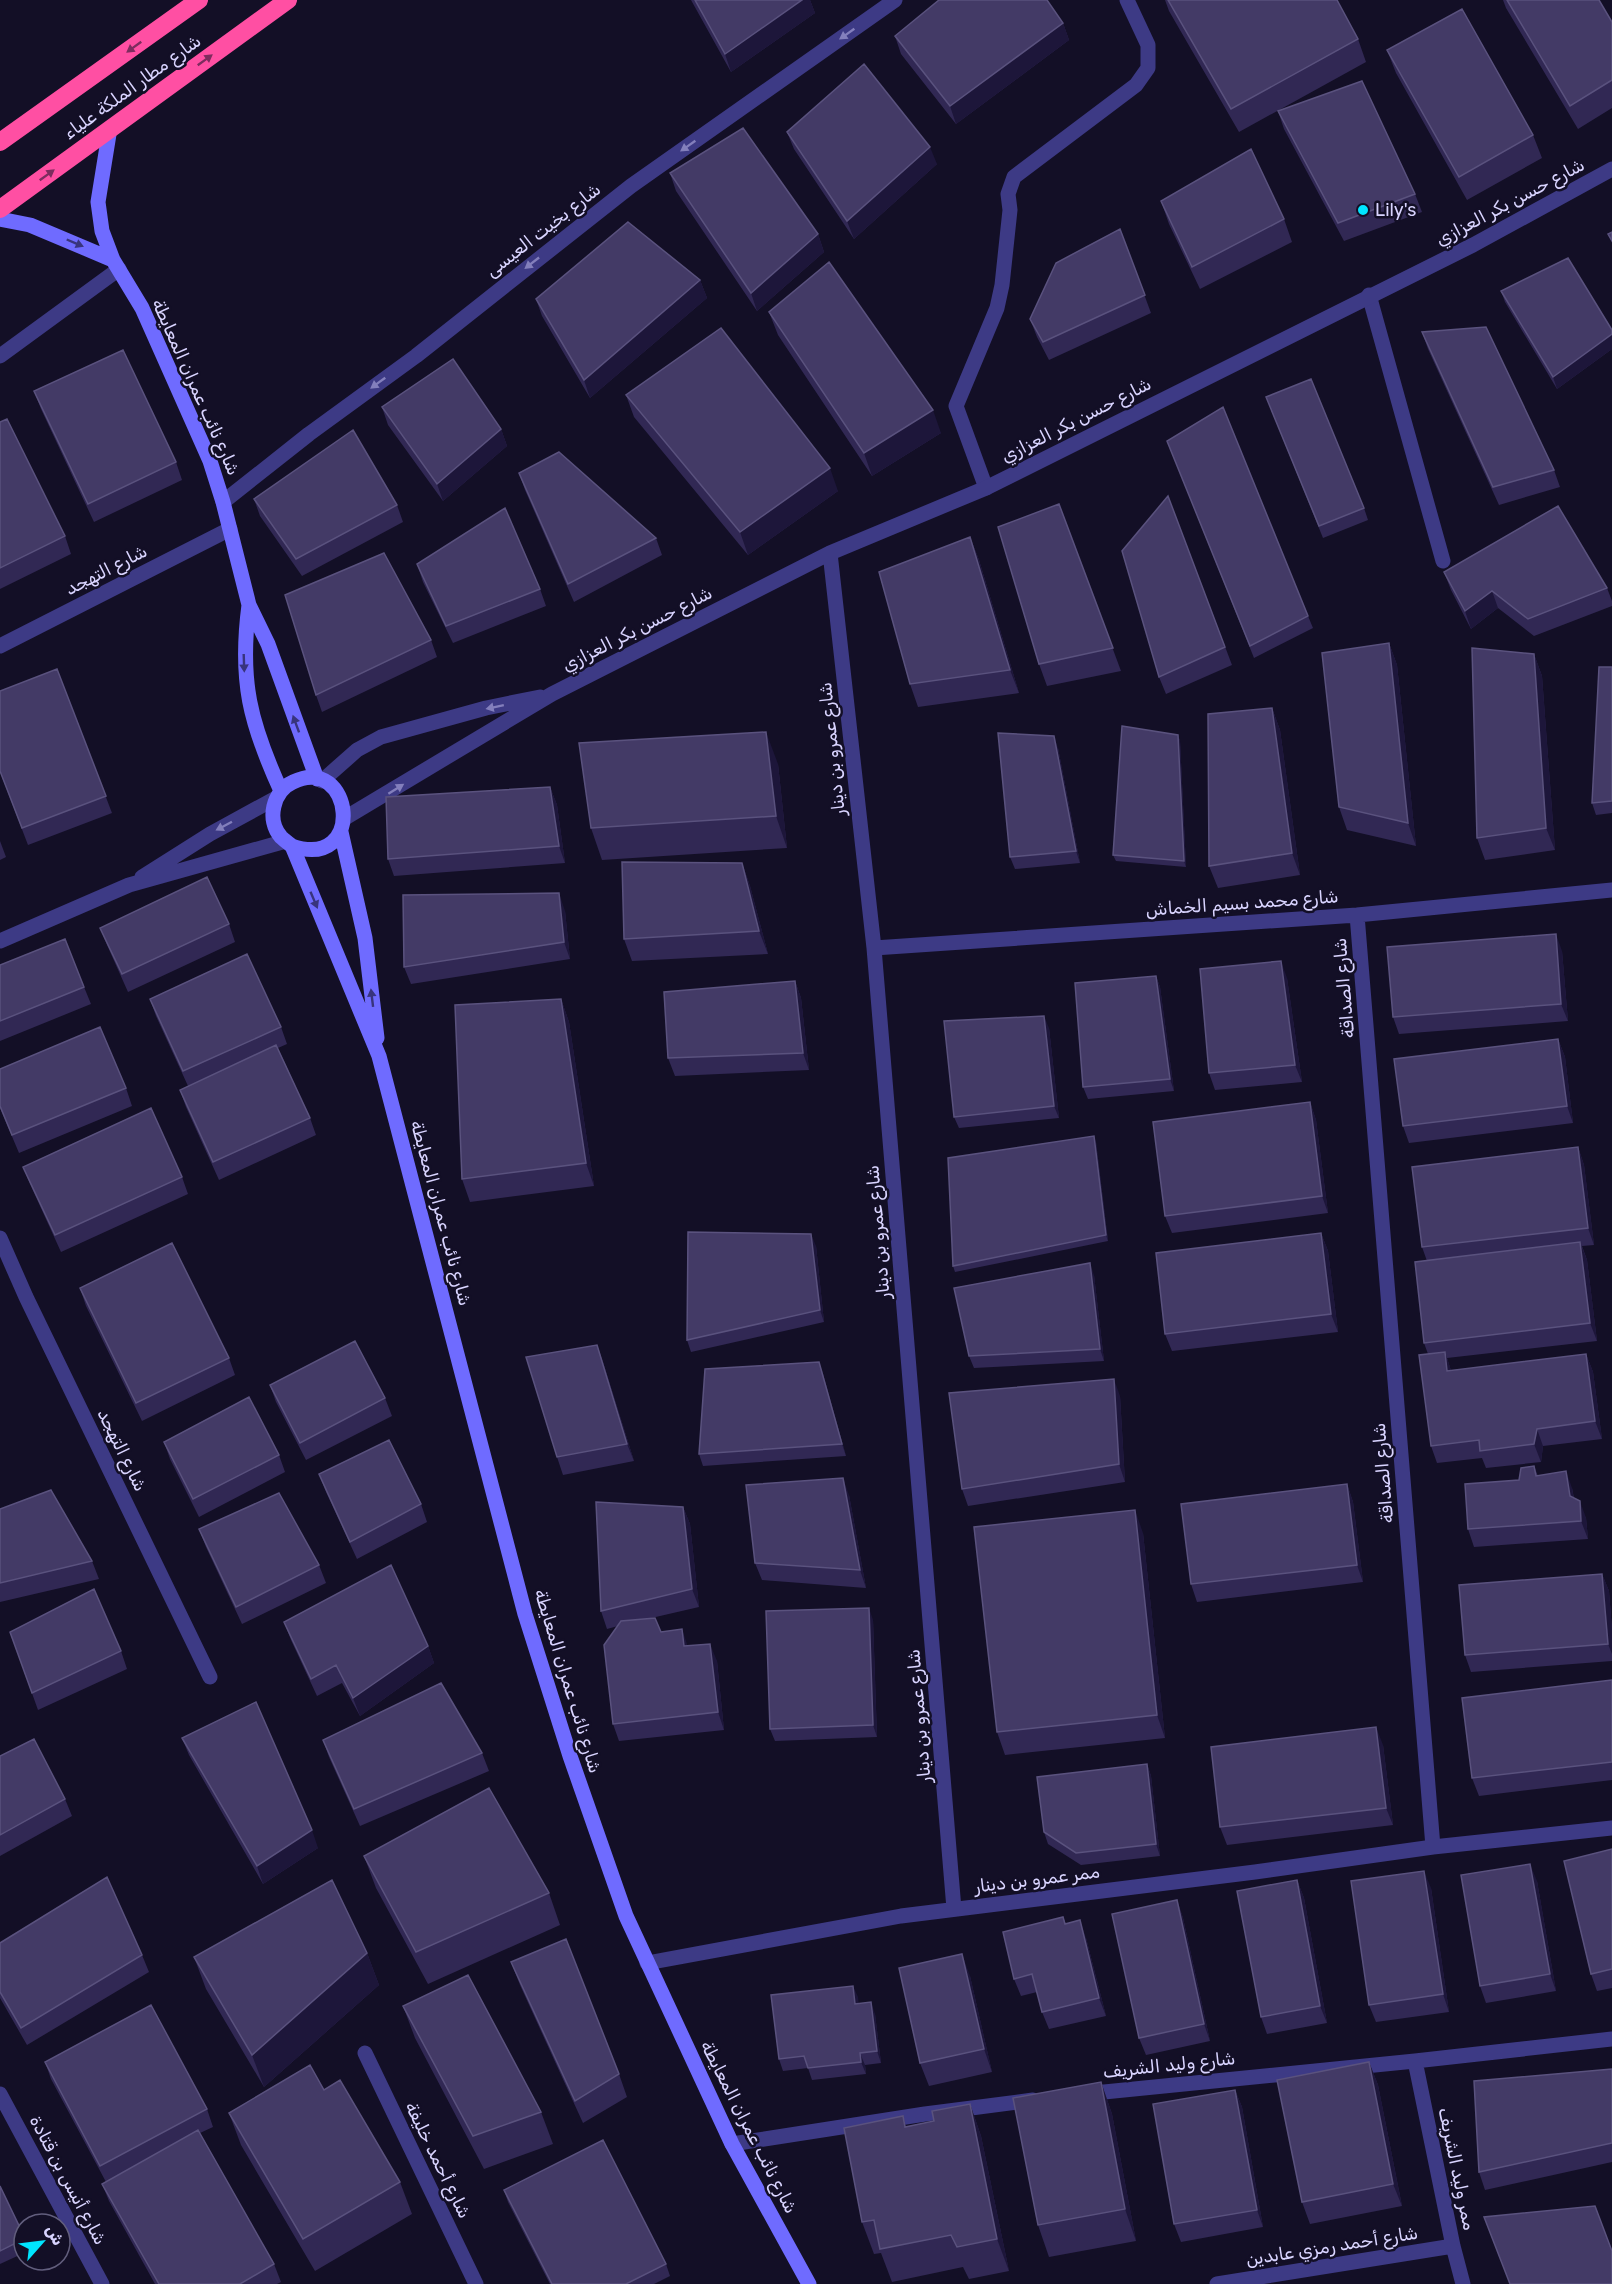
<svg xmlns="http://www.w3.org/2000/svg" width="1612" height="2284" font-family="Rubik,Vazirmatn,sans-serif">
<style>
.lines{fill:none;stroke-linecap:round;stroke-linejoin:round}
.lane{stroke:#3d3a85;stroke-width:15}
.street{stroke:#3d3a85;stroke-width:15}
.secondary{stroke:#6f6bff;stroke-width:15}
.highway{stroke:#ff4fa3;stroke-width:18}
.wall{fill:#312854}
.shaded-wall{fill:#1d163a}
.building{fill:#433a66;stroke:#5a527e;stroke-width:1.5}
.oneway{fill:#837fbc}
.oneway2{fill:#7d2c5e}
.oneway3{fill:#38347d}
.poi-dot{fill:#00e5ff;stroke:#130f26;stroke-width:2}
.labels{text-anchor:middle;stroke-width:5;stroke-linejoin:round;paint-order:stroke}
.street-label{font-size:18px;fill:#d9d4ff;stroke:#130f26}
.poi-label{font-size:18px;fill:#d9d4ff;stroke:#130f26;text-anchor:start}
</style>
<rect width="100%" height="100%" fill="#130f26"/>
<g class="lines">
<path class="lane" d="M1369 295 1443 561
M0 356 119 269
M986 488 956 406 997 308 1002 285 1010 210 1008 194 1014 177 1136 85 1148 68V45L1127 0"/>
<path class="street" d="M223 502 309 434 416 356 631 186 895 0
M830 553 874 948 954 1909
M0 646 230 529
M322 781 357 750 381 737 486 708 540 697
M345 818 552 694 830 553 986 488 1473 245 1612 169
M142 877 210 834 276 798
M1357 915 1433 1847 1612 1828
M0 941 129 885 286 841
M874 948 1357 915 1612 890
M0 1238 26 1297 210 1677
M647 1963 901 1916 1255 1872 1433 1847
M365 2053 476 2284
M1415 2061 1453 2246 1463 2284
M0 2094 102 2284
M1084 2094 1415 2061 1612 2039
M732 2144 925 2114 1033 2100
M1217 2284 1453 2246"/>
<path class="secondary" d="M110 128 98 202 102 231 113 260 142 308 210 461 223 502 249 605 268 644 317 779
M0 219 30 225 113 260
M249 605C239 681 250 723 281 791
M341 832 365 938 377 1038
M292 846C367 871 353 753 293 782 273 791 266 820 281 837 284 840 288 843 292 846L379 1056 525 1614 570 1756 626 1916 732 2144 809 2284"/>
<path class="highway" d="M0 142 199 0
M0 209 288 0"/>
</g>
<path class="wall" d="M691 0H810L815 13 731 72Z
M1165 0H1337L1358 39 1366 62 1239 132 1169 11Z
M1503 0H1599L1612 22V108L1578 129 1506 8Z
M1063 23 1069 40 956 124 901 54 895 36Z
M1387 50 1533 135 1542 158 1467 200 1396 73Z
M1278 111 1415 194 1422 212 1344 241 1284 129Z
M787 132 937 164 854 239 794 149Z
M670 173 818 234 824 252 757 311 676 191Z
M1161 201 1284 219 1292 242 1200 289 1169 224Z
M1120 229 1151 313 1049 360 1037 337 1030 319Z
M700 280 707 298 590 398 542 316 536 299Z
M1501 291 1612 330V349L1557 389 1505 302Z
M769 312 941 433 872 476 778 335Z
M1422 332 1554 470 1560 487 1499 505 1428 349Z
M34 391 176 462 182 480 94 522 41 409Z
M626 395 838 491 748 555 634 417Z
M1266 397 1364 508 1368 520 1323 538Z
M382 407 501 429 507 446 443 501 388 425Z
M0 422 65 536 71 554 0 589Z
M1172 453 1308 616 1313 628 1254 658Z
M519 473 656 538 662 555 574 602 525 490Z
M1168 496 1232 665 1166 694 1159 677Z
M254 499 397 505 403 522 302 576 260 516Z
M1059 504 1121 671 1047 686 1039 664Z
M970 537 979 560 1019 693 918 707 910 684Z
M417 564 540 589 546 606 453 643 423 582Z
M1444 572 1607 588 1612 601V606L1534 636 1498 608 1471 629 1451 590Z
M431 640 437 657 322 712 316 695Z
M1389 643 1397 665 1416 846 1347 830 1339 807Z
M1534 654 1542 676 1555 850 1485 860 1477 838Z
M1612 667V813L1596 815 1592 803Z
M57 669 112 813 28 845 0 772Z
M1272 708 1280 730 1300 875 1218 888 1209 866Z
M1178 735 1180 741 1186 867 1116 861 1113 855Z
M1058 748 1080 863 1015 869 1010 857Z
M778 764 787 848 602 860 591 828Z
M550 787 557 805 565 863 394 876 388 859Z
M0 841 6 857 0 860Z
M742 863 750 886 768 954 632 961 624 939Z
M565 911 570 959 411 984 404 967Z
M229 924 235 942 128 992 107 945 100 928Z
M1562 951 1568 1021 1399 1034 1393 1017Z
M0 965 84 987 91 1004 0 1041Z
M1156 976 1160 987 1174 1091 1088 1099 1083 1087Z
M1287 978 1302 1082 1215 1090 1209 1073Z
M795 981 801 998 809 1070 675 1076 668 1058Z
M150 999 281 1027 287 1044 278 1048 310 1118 316 1135 219 1180 186 1107 180 1090 188 1086 156 1016Z
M561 999 569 1022 594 1186 470 1202 462 1179Z
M1049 1028 1059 1118 959 1128 954 1117Z
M1558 1039 1565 1057 1573 1123 1409 1143 1403 1126Z
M0 1069 126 1088 132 1106 19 1153 0 1108Z
M1310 1102 1316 1120 1328 1213 1172 1233 1165 1216Z
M1096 1142 1108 1241 955 1272 953 1266Z
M1578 1147 1584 1165 1594 1245 1582 1246 1587 1260 1597 1341 1447 1358 1451 1371 1586 1354 1593 1372 1602 1439 1543 1446 1541 1462 1486 1468 1482 1458 1437 1463 1431 1446 1428 1354 1424 1343 1427 1261 1422 1247Z
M23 1167 182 1177 188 1194 61 1252 30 1184Z
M1321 1233 1328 1251 1338 1332 1172 1351 1165 1334Z
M816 1246 824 1322 691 1352 687 1340Z
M1094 1275 1104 1361 974 1368 969 1356Z
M80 1288 229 1358 235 1375 142 1421 86 1306Z
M597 1345 603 1362 634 1461 563 1475 557 1457Z
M819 1362 823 1374 846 1456 703 1466 699 1454Z
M270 1385 385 1398 392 1416 306 1460 276 1402Z
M1120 1396 1125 1482 968 1506 962 1489Z
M164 1442 279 1455 285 1472 199 1517 170 1459Z
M1534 1466 1538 1476 1572 1488 1574 1498 1586 1518 1588 1539 1474 1547 1468 1529Z
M319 1474 421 1504 427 1522 357 1559 326 1492Z
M1347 1484 1353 1502 1363 1582 1197 1602 1191 1584Z
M849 1495 866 1588 762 1580 755 1563Z
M683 1507 690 1524 699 1607 647 1619 661 1632 717 1661 724 1730 619 1741 613 1724 618 1626 607 1629 601 1611Z
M0 1509 92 1561 99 1579 0 1602Z
M199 1529 319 1565 326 1583 242 1624 206 1547Z
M1143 1533 1165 1738 1005 1755 997 1732Z
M1602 1574 1609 1591 1612 1630V1661L1471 1672 1465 1655Z
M873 1620 877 1737 775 1741 770 1729Z
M284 1622 428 1646 434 1663 360 1716 342 1683 317 1696 291 1640Z
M10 1632 121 1651 127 1669 38 1710Z
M1612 1680V1780L1479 1796 1472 1778Z
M182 1738 318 1848 263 1884 189 1755Z
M323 1740 482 1753 489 1771 360 1826 329 1757Z
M1383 1745 1393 1825 1227 1845 1220 1827Z
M0 1756 65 1799 72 1816 0 1856Z
M1147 1764 1151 1776 1160 1856 1081 1865 1048 1844 1044 1832Z
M1612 1849V1988L1597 1991 1591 1974Z
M364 1856 549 1893 560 1925 428 1984 376 1888Z
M1297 1880 1304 1898 1327 2023 1267 2034 1261 2017Z
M1537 1881 1556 1991 1486 2003 1480 1986Z
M1431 1888 1449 2012 1376 2022 1369 2005Z
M1177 1900 1183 1918 1210 2041 1146 2055 1139 2038Z
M1063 1917 1066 1924 1086 1938 1106 2016 1049 2029 1042 2012 1037 1992 1021 1996 1014 1979Z
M0 1943 142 1955 149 1972 27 2045 0 1998Z
M367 1953 379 1985 264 2087 206 1989 194 1957Z
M511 1962 619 2074 627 2097 583 2123 520 1985Z
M970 1976 992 2072 929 2086 920 2063Z
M858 1997V2003L875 2014 881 2063 865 2065 866 2074 812 2080 808 2068 783 2071 779 2059Z
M403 2006 541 2112 553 2144 484 2169 415 2038Z
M45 2062 207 2109 213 2127 200 2133 274 2264 281 2282 277 2284H155L109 2201 102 2184 106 2182 51 2079Z
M1369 2062 1378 2085 1402 2206 1310 2224 1302 2202Z
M1612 2069V2162L1485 2190 1479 2172Z
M1101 2082 1112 2114 1136 2241 1049 2257 1038 2225Z
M324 2090 400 2182 412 2214 315 2271 241 2145 229 2113Z
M1235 2090 1242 2107 1263 2227 1181 2242 1174 2224Z
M970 2104 981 2136 1009 2271 969 2279 963 2267 892 2282 881 2253 874 2254 862 2222 903 2116 906 2127 934 2121Z
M0 2186 24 2236V2253L0 2264Z
M504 2190 666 2264 670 2276 654 2284H550L508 2202Z"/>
<path class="shaded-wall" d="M802 0H810L815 13 731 72 725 54Z
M1063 23 1069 40 956 124 950 106Z
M930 147 937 164 854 239 847 221Z
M818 234 824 252 757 311 751 293Z
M700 280 707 298 590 398 584 380Z
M1612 334V349L1557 389 1553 377Z
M933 410 941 433 872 476 864 453Z
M501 429 507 446 443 501 437 484Z
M830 468 838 491 748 555 740 532Z
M970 537 979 560 1019 693 1010 670Z
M1492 591 1498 608 1471 629 1465 611Z
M1389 643 1397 665 1416 846 1408 823Z
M1534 654 1542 676 1555 850 1546 828Z
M1272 708 1280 730 1300 875 1292 853Z
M766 732 778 764 787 848 776 816Z
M1178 735 1180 741 1186 867 1184 861Z
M1054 736 1058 748 1080 863 1076 851Z
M550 787 557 805 565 863 559 846Z
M742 863 750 886 768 954 759 931Z
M559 893 565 911 570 959 564 942Z
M1556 934 1562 951 1568 1021 1561 1004Z
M1281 961 1287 978 1302 1082 1295 1065Z
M1156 976 1160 987 1174 1091 1170 1079Z
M795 981 801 998 809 1070 803 1053Z
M561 999 569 1022 594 1186 586 1163Z
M1044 1016 1049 1028 1059 1118 1054 1106Z
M1558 1039 1565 1057 1573 1123 1567 1106Z
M1310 1102 1316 1120 1328 1213 1322 1196Z
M1094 1136 1096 1142 1108 1241 1106 1235Z
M1578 1147 1584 1165 1594 1245 1588 1228Z
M1321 1233 1328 1251 1338 1332 1331 1314Z
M811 1234 816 1246 824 1322 820 1310Z
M1580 1242 1587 1260 1597 1341 1590 1323Z
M1090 1263 1094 1275 1104 1361 1100 1349Z
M597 1345 603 1362 634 1461 627 1444Z
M1445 1352 1451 1370 1454 1389 1447 1371Z
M1586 1354 1593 1372 1602 1439 1595 1421Z
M819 1362 823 1374 846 1456 842 1444Z
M1114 1379 1120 1396 1125 1482 1119 1464Z
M1537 1429 1543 1446 1541 1462 1534 1444Z
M1566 1471 1572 1488 1576 1513 1570 1496Z
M843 1478 849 1495 866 1588 860 1570Z
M1347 1484 1353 1502 1363 1582 1357 1565Z
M1580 1501 1586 1518 1588 1539 1581 1521Z
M683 1507 690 1524 699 1607 692 1589Z
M1135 1510 1143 1533 1165 1738 1157 1715Z
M1602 1574 1609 1591 1612 1630V1654L1608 1644Z
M869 1608 873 1620 877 1737 873 1725Z
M682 1629 688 1647 684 1646Z
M710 1644 717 1661 724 1730 718 1712Z
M428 1646 434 1663 360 1716 353 1698Z
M1376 1727 1383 1745 1393 1825 1386 1808Z
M1147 1764 1151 1776 1160 1856 1156 1844Z
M312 1830 318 1848 263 1884 257 1866Z
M1530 1864 1537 1881 1556 1991 1550 1974Z
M1424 1871 1431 1888 1449 2012 1443 1994Z
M1297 1880 1304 1898 1327 2023 1320 2006Z
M1177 1900 1183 1918 1210 2041 1204 2024Z
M1080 1920 1086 1938 1106 2016 1099 1998Z
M367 1953 379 1985 264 2087 252 2055Z
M962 1954 970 1976 992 2072 984 2049Z
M853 1986 858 1997 860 2016 855 2004Z
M871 2002 875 2014 881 2063 877 2051Z
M860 2053 865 2065 866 2074 861 2062Z
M1369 2062 1378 2085 1402 2206 1393 2184Z
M1101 2082 1112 2114 1136 2241 1125 2209Z
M1235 2090 1242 2107 1263 2227 1257 2210Z
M970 2104 981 2136 1009 2271 997 2239Z"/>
<path class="building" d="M695 0H802L725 54Z
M939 0H1047L1063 23 950 106 895 36Z
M1168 0H1337L1358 39 1231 109Z
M1507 0H1599L1612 22V80L1570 106Z
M1462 9 1533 135 1459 177 1387 50Z
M864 64 930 147 847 221 787 132Z
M1362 81 1415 194 1338 223 1278 111Z
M743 128 818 234 751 293 670 173Z
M1251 149 1284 219 1192 267 1161 201Z
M628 222 700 280 584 380 536 299Z
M1120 229 1145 295 1043 342 1030 319 1056 263Z
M1612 232V241L1608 234Z
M1568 258 1612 330V334L1553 377 1501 291Z
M829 262 933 410 864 453 769 312Z
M1486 327 1554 470 1493 487 1422 332Z
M721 328 830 468 740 532 626 395Z
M123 350 176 462 88 504 34 391Z
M453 359 501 429 437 484 382 407Z
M1311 379 1364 508 1319 526 1266 397Z
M1223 407 1308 616 1250 646 1167 441Z
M7 419 65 536 0 568V422Z
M353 430 397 505 296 559 254 499Z
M559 452 656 538 568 584 519 473Z
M1168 496 1225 647 1159 677 1122 551Z
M1059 504 1113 648 1039 664 998 527Z
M1558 506 1607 588 1528 619 1492 591 1465 611 1444 572Z
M505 508 540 589 446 626 417 564Z
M970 537 1010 670 910 684 879 572Z
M384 553 431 640 316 695 285 595Z
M1389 643 1408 823 1339 807 1322 653Z
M1472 648 1534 654 1546 828 1477 838Z
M1599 667H1612V801L1592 803Z
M57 669 106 796 22 828 0 771V691Z
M1272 708 1292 853 1209 866 1208 714Z
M1122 726 1178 735 1184 861 1113 855Z
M766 732 776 816 591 828 579 743Z
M998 733 1054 736 1076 851 1010 857Z
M550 787 559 846 388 859 386 797Z
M622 862 742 863 759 931 624 939Z
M207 877 229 924 122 974 100 928Z
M559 893 564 942 404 967 403 895Z
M1556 934 1561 1004 1393 1017 1387 947Z
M65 939 84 987 0 1021V965Z
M247 954 281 1027 183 1071 150 999Z
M1281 961 1295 1065 1209 1073 1200 969Z
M1156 976 1170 1079 1083 1087 1075 983Z
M795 981 803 1053 668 1058 664 992Z
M561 999 586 1163 462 1179 455 1005Z
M1044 1016 1054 1106 954 1117 944 1021Z
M100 1027 126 1088 12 1135 0 1106V1069Z
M1558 1039 1567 1106 1403 1126 1394 1059Z
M276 1045 310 1118 213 1162 180 1090Z
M1310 1102 1322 1196 1165 1216 1153 1122Z
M151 1108 182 1177 55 1235 23 1167Z
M1094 1136 1106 1235 953 1266 948 1158Z
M1578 1147 1588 1228 1422 1247 1412 1167Z
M688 1232 811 1234 820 1310 687 1340Z
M1321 1233 1331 1314 1165 1334 1156 1253Z
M1580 1242 1590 1323 1424 1343 1415 1262Z
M172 1243 229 1358 136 1403 80 1288Z
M1090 1263 1100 1349 969 1356 954 1288Z
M355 1341 385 1398 300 1443 270 1385Z
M597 1345 627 1444 557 1457 526 1357Z
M1445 1352 1447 1371 1586 1354 1595 1421 1537 1429 1534 1444 1480 1451 1479 1440 1431 1446 1419 1355Z
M819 1362 842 1444 699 1454 705 1369Z
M1114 1379 1119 1464 962 1489 949 1393Z
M249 1397 279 1455 193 1499 164 1442Z
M389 1440 421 1504 350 1542 319 1474Z
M1534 1466 1536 1476 1566 1471 1570 1496 1580 1501 1581 1521 1468 1529 1465 1484 1519 1480 1521 1468Z
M843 1478 860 1570 755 1563 746 1485Z
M1347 1484 1357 1565 1191 1584 1181 1504Z
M51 1490 92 1561 0 1583V1509Z
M279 1493 319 1565 236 1607 199 1529Z
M596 1502 683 1507 692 1589 601 1611Z
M1135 1510 1157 1715 997 1732 974 1527Z
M391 1565 428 1646 353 1698 336 1665 311 1679 284 1622Z
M1602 1574 1608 1644 1465 1655 1459 1585Z
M94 1589 121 1651 32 1693 10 1632Z
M869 1608 873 1725 770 1729 766 1611Z
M655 1618 661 1632 682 1629 684 1646 710 1644 718 1712 613 1724 604 1645 621 1621Z
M1612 1680V1762L1472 1778 1462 1698Z
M441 1683 482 1753 354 1809 323 1740Z
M256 1702 312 1830 257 1866 182 1738Z
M1376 1727 1386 1808 1220 1827 1211 1747Z
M34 1739 65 1799 0 1835V1756Z
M1147 1764 1156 1844 1076 1853 1044 1832 1037 1777Z
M489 1788 549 1893 416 1952 364 1856Z
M1612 1849V1969L1591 1974 1564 1861Z
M1530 1864 1550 1974 1480 1986 1461 1875Z
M1424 1871 1443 1994 1369 2005 1351 1881Z
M107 1877 142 1955 21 2028 0 1992V1943Z
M332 1880 367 1953 252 2055 194 1957Z
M1297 1880 1320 2006 1261 2017 1237 1891Z
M1177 1900 1204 2024 1139 2038 1112 1914Z
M1063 1917 1065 1924 1080 1920 1099 1998 1042 2012 1032 1974 1014 1979 1003 1932Z
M566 1939 619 2074 575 2101 511 1962Z
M962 1954 984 2049 920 2063 899 1968Z
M468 1975 541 2112 473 2136 403 2006Z
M853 1986 855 2004 871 2002 877 2051 860 2053 861 2062 808 2068 804 2056 779 2059 771 1995Z
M151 2005 207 2109 100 2166 45 2062Z
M1369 2062 1393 2184 1302 2202 1277 2080Z
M310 2065 324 2090 340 2080 400 2182 303 2239 229 2113Z
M1612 2069V2143L1479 2172 1474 2081Z
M1101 2082 1125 2209 1038 2225 1013 2098Z
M1235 2090 1257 2210 1174 2224 1153 2104Z
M970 2104 997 2239 957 2247 951 2235 880 2249 874 2220 862 2222 844 2128 903 2116 905 2127 934 2121 932 2111Z
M198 2130 274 2264 240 2284H159L102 2184Z
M603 2140 666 2264 626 2284H552L504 2190Z
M0 2186 24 2236V2239L0 2251Z
M1595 2206 1612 2251V2284H1510L1484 2217Z"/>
<defs><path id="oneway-solid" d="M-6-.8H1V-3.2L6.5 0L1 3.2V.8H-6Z" transform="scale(1.5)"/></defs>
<g class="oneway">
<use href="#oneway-solid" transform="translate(847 34) rotate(145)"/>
<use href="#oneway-solid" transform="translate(688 146) rotate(145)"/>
<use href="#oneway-solid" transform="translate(532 263) rotate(142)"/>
<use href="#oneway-solid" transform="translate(378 383) rotate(144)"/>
<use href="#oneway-solid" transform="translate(495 707) rotate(168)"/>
<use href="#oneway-solid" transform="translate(396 789) rotate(-32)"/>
<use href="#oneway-solid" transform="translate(224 826) rotate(152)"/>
</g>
<g class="oneway2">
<use href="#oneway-solid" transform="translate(134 47) rotate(144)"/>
<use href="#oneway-solid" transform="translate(205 60) rotate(-36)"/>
<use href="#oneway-solid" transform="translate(47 175) rotate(-36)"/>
</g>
<g class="oneway3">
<use href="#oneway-solid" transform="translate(75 243) rotate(23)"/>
<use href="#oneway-solid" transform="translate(244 663) rotate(88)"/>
<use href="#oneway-solid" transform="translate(296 724) rotate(-110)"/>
<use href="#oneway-solid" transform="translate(314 900) rotate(67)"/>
<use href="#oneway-solid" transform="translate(372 998) rotate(-97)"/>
</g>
<circle class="poi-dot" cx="1363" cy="210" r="6"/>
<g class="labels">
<g class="street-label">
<text transform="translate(132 87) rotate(-36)" y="6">شارع مطار الملكة علياء</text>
<text transform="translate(1510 202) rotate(-28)" y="6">شارع حسن بكر العزازي</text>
<text transform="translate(543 230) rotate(-38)" y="6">شارع بخيت العيسى</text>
<text transform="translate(196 387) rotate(66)" y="6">شارع نائب عمران المعايطة</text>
<text transform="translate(1076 420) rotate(-27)" y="6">شارع حسن بكر العزازي</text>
<text transform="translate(106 570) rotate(-27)" y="6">شارع التهجد</text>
<text transform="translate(637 629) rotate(-27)" y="6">شارع حسن بكر العزازي</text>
<text transform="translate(832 749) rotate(-96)" y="6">شارع عمرو بن دينار</text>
<text transform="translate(1242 903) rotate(-4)" y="6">شارع محمد بسيم الخماش</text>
<text transform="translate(1344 988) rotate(-95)" y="6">شارع الصداقة</text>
<text transform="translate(441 1213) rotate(75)" y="6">شارع نائب عمران المعايطة</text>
<text transform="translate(878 1232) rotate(-95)" y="6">شارع عمرو بن دينار</text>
<text transform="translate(122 1450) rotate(64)" y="6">شارع التهجد</text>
<text transform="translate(1383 1473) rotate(-95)" y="6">شارع الصداقة</text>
<text transform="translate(568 1681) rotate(73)" y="6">شارع نائب عمران المعايطة</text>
<text transform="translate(919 1716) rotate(-95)" y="6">شارع عمرو بن دينار</text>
<text transform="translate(1037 1879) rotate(-7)" y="6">ممر عمرو بن دينار</text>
<text transform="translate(1169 2065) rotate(-6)" y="6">شارع وليد الشريف</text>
<text transform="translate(749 2127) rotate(63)" y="6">شارع نائب عمران المعايطة</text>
<text transform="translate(438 2160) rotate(64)" y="6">شارع أحمد خليفة</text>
<text transform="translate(1457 2169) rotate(78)" y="6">ممر وليد الشريف</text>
<text transform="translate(68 2180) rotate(62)" y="6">شارع أنيس بن قتادة</text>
<text transform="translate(1332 2246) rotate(-9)" y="6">شارع أحمد رمزي عابدين</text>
</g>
<g class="poi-label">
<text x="1375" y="216">Lily's</text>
</g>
</g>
<g transform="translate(42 2242) rotate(62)"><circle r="28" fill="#130f26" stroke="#625e7d" stroke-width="1.5"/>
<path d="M0-4.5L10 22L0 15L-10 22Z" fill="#00e5ff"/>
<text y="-9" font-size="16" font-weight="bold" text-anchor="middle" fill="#d9d4ff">ش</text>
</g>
</svg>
